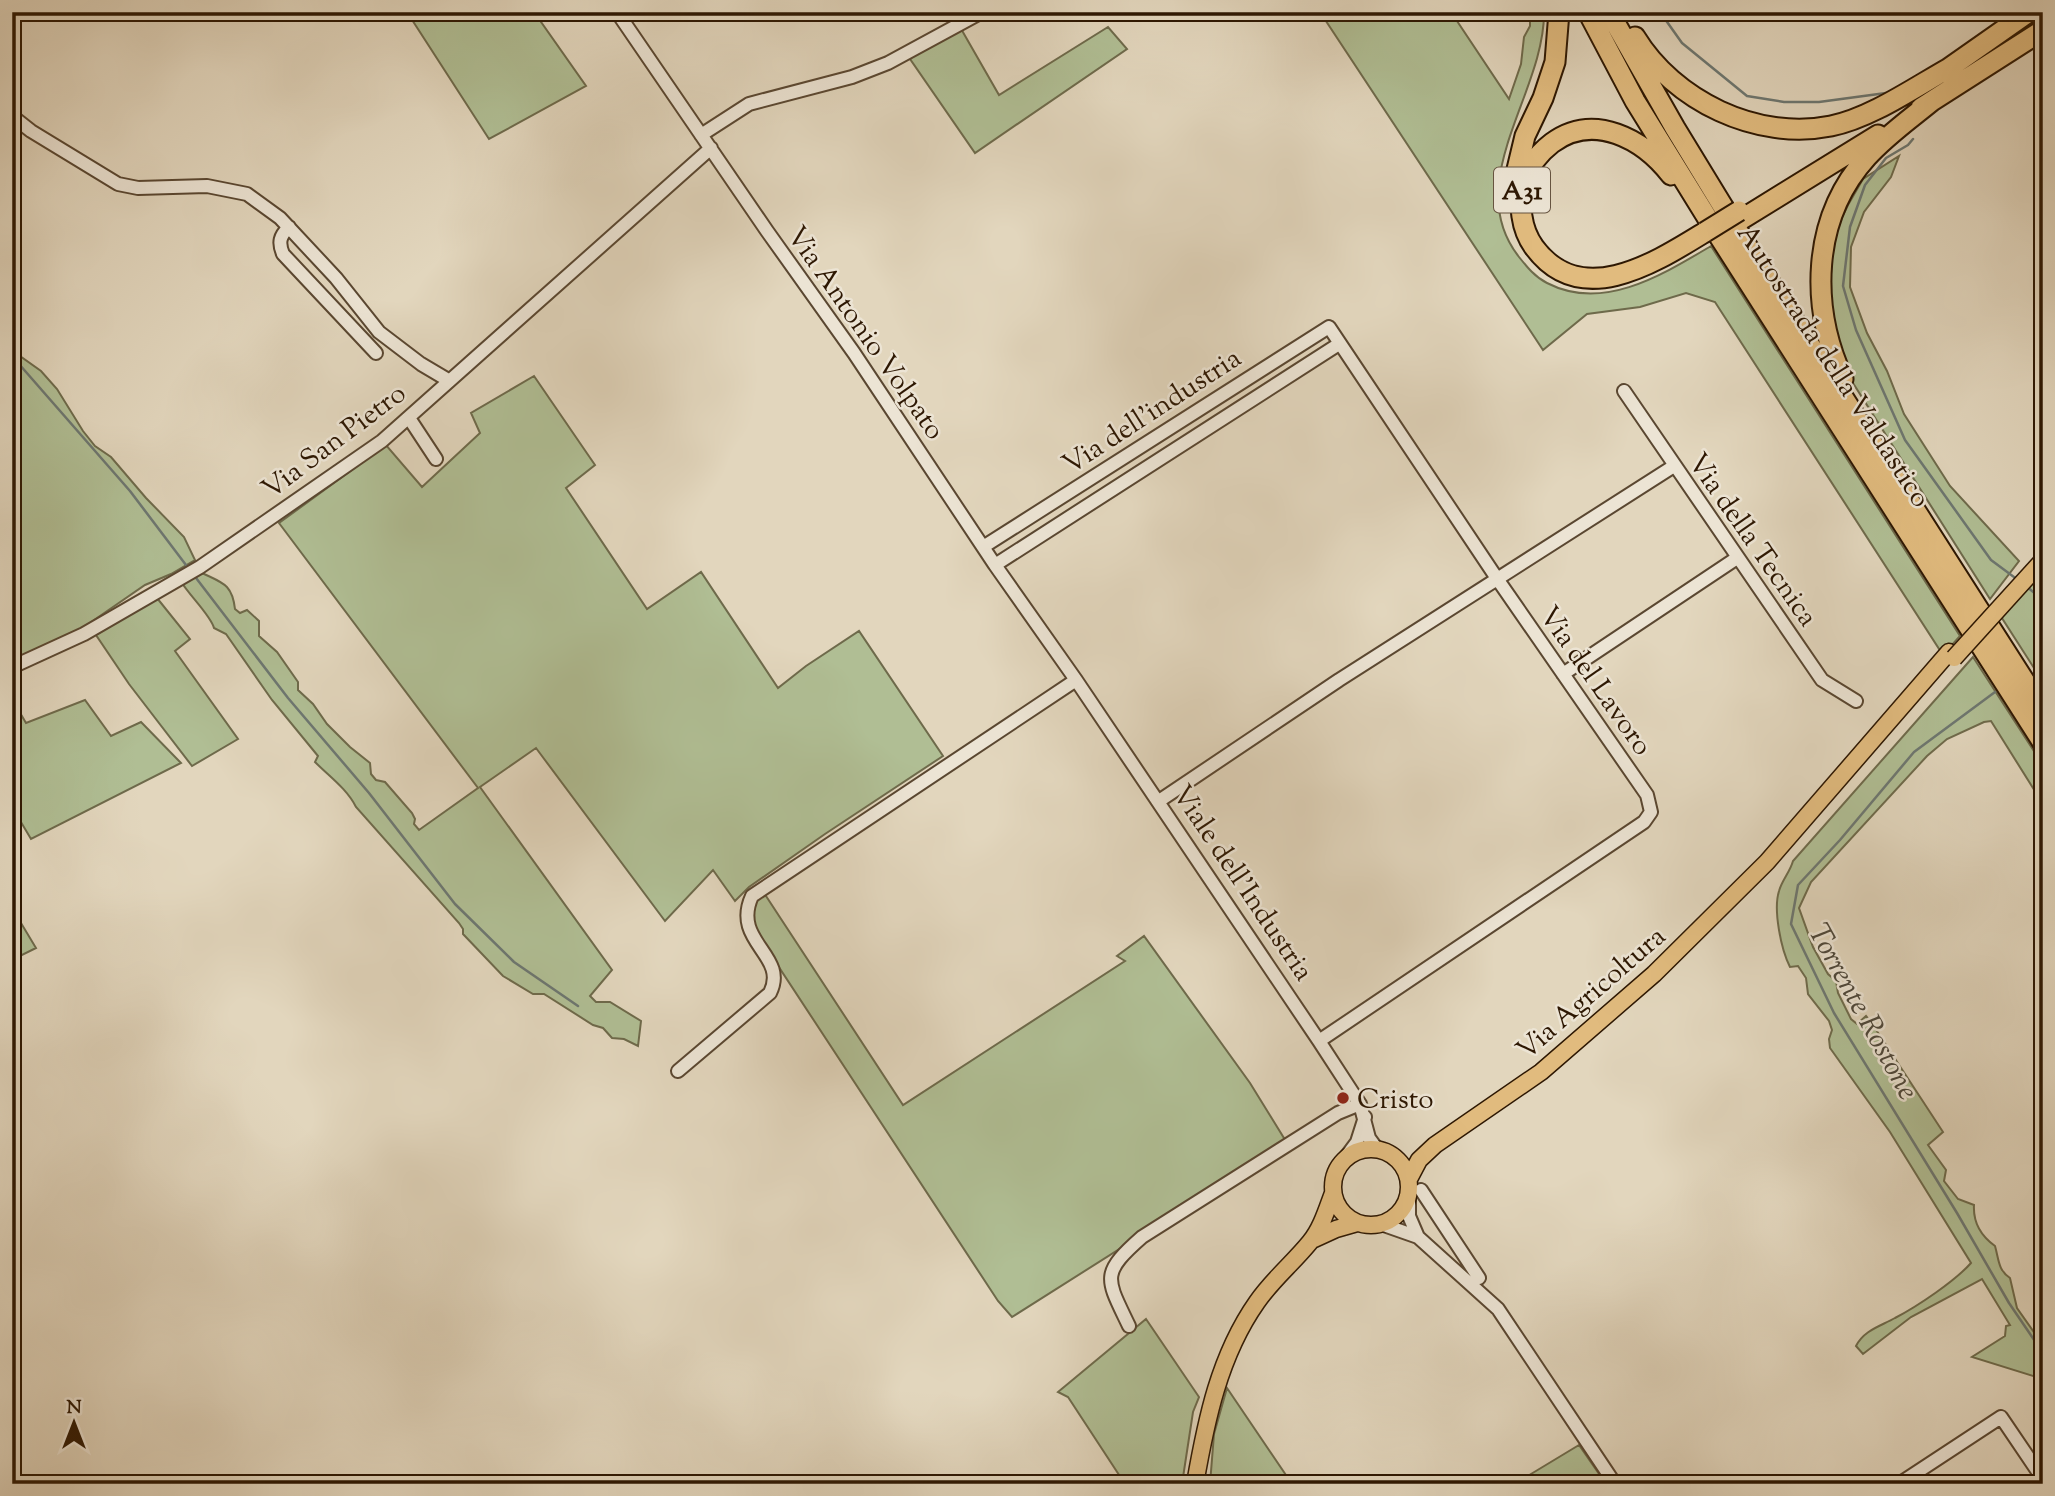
<svg xmlns="http://www.w3.org/2000/svg" width="2055" height="1496" font-family="'Sorts Mill Goudy',serif">
<style>
.green{fill:#b0be94;stroke:#6e6a4b;stroke-width:2}
.lines{fill:none;stroke-linecap:round;stroke-linejoin:round}
.stream{stroke:#6d7771;stroke-width:2.5}
.minor-casing{stroke:#5a4731;stroke-width:16}
.major-casing{stroke:#2d1702;stroke-width:19}
.highway-casing{stroke:#2d1702;stroke-width:23}
.minor{stroke:#ece4d4;stroke-width:12}
.major{stroke:#e1bb7e;stroke-width:16}
.highway{stroke:#e1bb7e;stroke-width:19}
.major-bridge-casing{stroke:#2d1702;stroke-width:19;stroke-linecap:butt}
.highway-bridge-casing{stroke:#2d1702;stroke-width:23;stroke-linecap:butt}
.major-bridge{stroke:#e1bb7e;stroke-width:16}
.highway-bridge{stroke:#e1bb7e;stroke-width:19}
.poi-dot{fill:#8f2418;stroke:#ece4d4;stroke-width:2.5}
.labels{text-anchor:middle;stroke-width:5;stroke-linejoin:round;paint-order:stroke}
.shield{fill:#ece4d4;stroke:#665441;stroke-width:2}
.shield-label{font-size:26px;font-weight:bold;fill:#2d1702}
.street-label{font-size:28px;fill:#2d1702;stroke:#ece4d4}
.poi-label{font-size:28px;fill:#2d1702;stroke:#ece4d4;text-anchor:start}
.water-label{font-size:30px;font-style:italic;fill:#4d473a;stroke:#ece4d4}
</style>
<rect width="100%" height="100%" fill="#e2d6bd"/>
<filter id="stains"><feTurbulence type="fractalNoise" baseFrequency=".00286" numOctaves="4"/><feColorMatrix values="0 0 0 0 .2 0 0 0 0 .09 0 0 0 0 .02 0 0 0 .5 -.17"/></filter>
<radialGradient id="worn" r=".72"><stop offset=".6" stop-color="#630" stop-opacity="0"/><stop offset="1" stop-color="#630" stop-opacity=".3"/></radialGradient>
<path class="green" d="M407 12H534L586 86 489 139Z
M1320 12H1451L1509 99 1521 64 1524 37 1530 26V12H1544C1545 93 1460 182 1519 257 1527 267 1535 277 1547 283 1603 312 1662 275 1711 246L1960 636 1943 655 1715 302 1686 293 1640 307 1587 314 1543 350Z
M960 27 999 95 1108 27 1127 49 975 153 908 56Z
M1899 156 1891 177 1864 212 1851 247 1850 287 1867 333 1887 371 1904 414 1950 486 2019 561 1990 599 1846 372 1833 327 1829 272 1837 228 1848 205 1863 179Z
M12 343 20 356 41 371 57 389 83 431 95 446 111 457 146 498 184 537 195 560 171 574 145 585 84 627 36 651 12 660Z
M534 376 595 465 566 488 647 609 701 572 778 688 806 666 859 631 943 756 825 834 749 887 735 901 713 870 665 921 536 748 480 787 612 970 590 996 596 1002H610L641 1021 638 1046 624 1039 612 1038 603 1028 593 1025 544 994H533L503 976 463 934V929L459 923 356 807C347 789 330 777 315 762L318 756 272 700 226 634 214 628C211 616 190 596 182 583L200 572C222 583 232 583 235 609L240 613 247 610 259 621V636L277 652 298 682V690L313 704 327 724 350 747 370 763 371 774 376 780 385 782 412 813 415 819 414 824 419 830 478 788 279 523 386 445 422 487 480 433 471 413Z
M2043 569V682L2000 615Z
M157 598 190 639 175 651 238 739 192 766 129 684 96 635Z
M1973 657 2043 765V804L1991 721 1984 722 1947 739 1927 756 1811 882 1799 908 1813 947 1828 974 1836 981 1838 993 1851 1019 1857 1024 1866 1016 1871 1022 1943 1132 1928 1145 1946 1170 1944 1181 1958 1199 1974 1205C1973 1222 1981 1236 1995 1246 1999 1260 1998 1270 2010 1278L2017 1308 2043 1345V1379L1972 1357 2005 1336 2006 1326 2010 1325 1982 1279 1911 1317 1863 1354 1856 1346C1864 1330 1881 1326 1895 1318 1918 1306 1955 1281 1971 1263L1890 1132 1830 1048 1829 1039 1832 1030 1829 1021 1808 994 1806 978 1798 966 1790 967C1781 949 1773 910 1779 891 1782 880 1790 872 1793 861Z
M12 699 26 723 85 700 111 736 141 722 181 763 31 839 12 807Z
M764 893 903 1105 1125 961 1117 956 1144 936 1250 1083 1287 1143 1012 1317 998 1301 748 920 749 903Z
M12 908 36 948 12 960Z
M1146 1319 1199 1397 1193 1412 1182 1484H1125L1068 1397 1058 1392Z
M1227 1388 1292 1484H1210L1214 1434Z
M1579 1445 1606 1484H1530L1526 1477Z"/>
<g class="lines">
<path class="stream" d="M1660 12 1682 43 1747 96 1784 102H1819L1886 93 1890 94
M1913 139 1908 145 1886 158 1865 185 1850 227 1843 286 1856 330 1905 440 1991 560 2018 580
M12 356 130 491 189 569
M193 574 288 698 369 793 455 904 514 962 578 1006
M2026 586 2043 600
M2035 662 2043 657
M1995 692 1914 752 1840 840 1798 885 1791 924 1834 1013 1957 1213 2009 1303 2043 1353"/>
<g class="minor-casing">
<path id="minor" d="M617 12 767 231 854 353 995 565 1076 680 1319 1041 1360 1104 1369 1138 1377 1149
M12 116 31 131 118 184 138 188 207 186 247 194 280 218 336 278 379 332 421 364 448 380
M701 135 749 104 852 77 888 63 982 12
M289 227C280 236 278 242 283 254L376 353
M1624 391 1822 680 1856 701
M409 418 436 459
M983 547 1329 327 1498 580 1647 795 1651 812 1644 822 1319 1041
M995 565 1339 344
M12 667 84 634 200 567 382 441 711 148
M1563 674 1737 558
M1159 801 1339 680 1674 466
M678 1071 770 993C789 955 731 942 752 896L1076 680
M1339 1166 1357 1142 1365 1117
M1421 1190 1479 1278
M1409 1193V1216L1418 1237
M1381 1224 1418 1237 1498 1309 1615 1484
M1129 1326C1106 1278 1100 1274 1142 1237L1338 1113 1360 1104
M1899 1484 2001 1417 2043 1479"/>
</g>
<g class="major-casing">
<path id="major" d="M1333 1187a38 38 0 1 1 76 0a38 38 0 1 1-76 0Z
M1409 1179 1419 1160 1435 1145 1541 1072 1654 974 1767 862 1949 652
M1312 1240 1336 1229 1357 1223
M1195 1484C1206 1421 1219 1356 1257 1302 1272 1280 1293 1263 1310 1242 1321 1229 1327 1209 1333 1193"/>
</g>
<g class="highway-casing">
<path id="highway" d="M1588 12 1635 101 1708 219 2043 743
M1609 12 1675 128 1758 264 2043 710
M1635 37C1674 101 1757 141 1831 126 1871 118 1915 87 1951 67
M1942 73 2029 12
M1921 108 2043 30
M1671 175C1643 139 1594 112 1552 143 1539 153 1529 166 1524 181 1518 204 1521 229 1534 247 1581 311 1656 262 1705 232
M1513 186 1525 136 1543 98 1555 62 1559 12
M1742 219 1878 135
M1843 379C1810 307 1811 219 1867 157 1886 136 1910 119 1932 101"/>
</g>
<use href="#minor" class="minor"/>
<use href="#major" class="major"/>
<use href="#highway" class="highway"/>
<g class="major-bridge-casing">
<path id="major-bridge" d="M1954 658 2042 561"/>
</g>
<g class="highway-bridge-casing">
<path id="highway-bridge" d="M1705 232 1739 211"/>
</g>
<use href="#major-bridge" class="major-bridge"/>
<use href="#highway-bridge" class="highway-bridge"/>
</g>
<circle class="poi-dot" cx="1343" cy="1098" r="7"/>
<g class="labels">
<rect class="shield" x="1494" y="167.5" width="56" height="45" rx="5"/>
<g class="shield-label">
<text x="1522" y="199">A31</text>
</g>
<g class="street-label">
<text transform="translate(867 332) rotate(55)" y="10">Via Antonio Volpato</text>
<text transform="translate(1835 365) rotate(57)" y="10">Autostrada della Valdastico</text>
<text transform="translate(1151 410) rotate(-33)" y="10">Via dell'industria</text>
<text transform="translate(333 440) rotate(-37)" y="10">Via San Pietro</text>
<text transform="translate(1754 539) rotate(55)" y="10">Via della Tecnica</text>
<text transform="translate(1597 680) rotate(55)" y="10">Via del Lavoro</text>
<text transform="translate(1244 882) rotate(56)" y="10">Viale dell'Industria</text>
<text transform="translate(1590 992) rotate(-41)" y="10">Via Agricoltura</text>
</g>
<g class="poi-label">
<text x="1357" y="1108">Cristo</text>
</g>
<g class="water-label">
<text transform="translate(1864 1011) rotate(61)" y="10">Torrente Rostone</text>
</g>
</g>
<rect width="2055" height="1496" fill="none" stroke="#e2d6bd" stroke-width="42"/>
<rect x="14" y="14" width="2027" height="1468" fill="none" stroke="#2d1702" stroke-width="3.5"/>
<rect x="21" y="21" width="2013" height="1454" fill="none" stroke="#2d1702" stroke-width="2"/>
<g transform="translate(74 1423)" stroke="#ece4d4" stroke-width="5" paint-order="stroke">
<path d="M0-5L12 26L0 18L-12 26Z" fill="#2d1702"/>
<text y="-10" font-size="19" font-weight="bold" text-anchor="middle" fill="#2d1702">N</text>
</g>
<rect width="100%" height="100%" filter="url(#stains)"/>
<rect width="100%" height="100%" fill="url(#worn)"/>
</svg>
